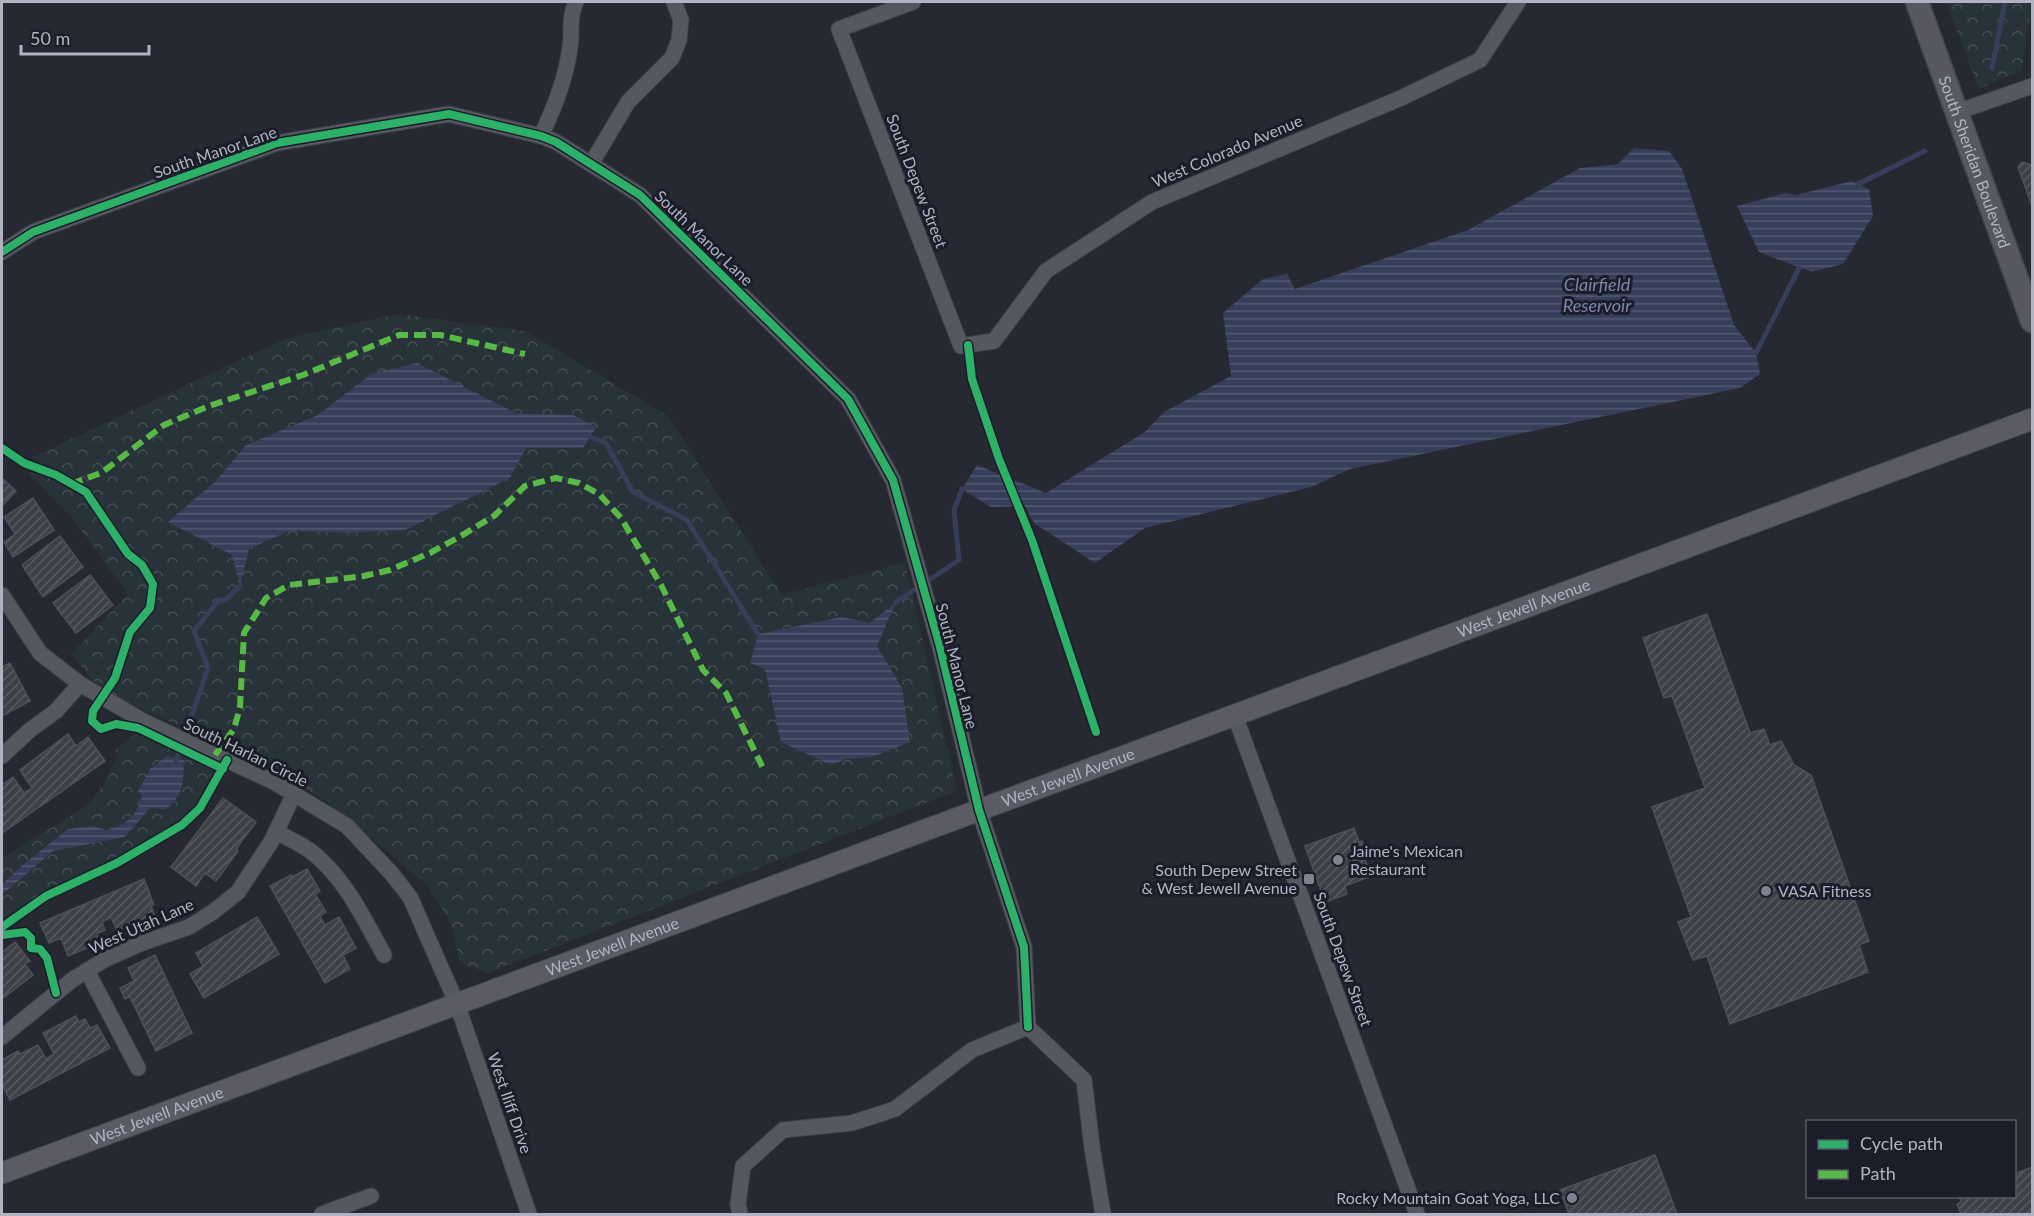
<svg xmlns="http://www.w3.org/2000/svg" width="2034" height="1216" font-family="Lato,sans-serif">
<style>
.park{fill:url(#park-crowns)}
.water{fill:url(#water-rules)}
.lines{fill:none;stroke-linecap:round;stroke-linejoin:round}
.stream{stroke:#373e59;stroke-width:5}
.building{fill:url(#building-hatch);stroke:#4e5059;stroke-width:1.5}
.minor-casing{stroke:#42444a;stroke-width:17}
.secondary-casing{stroke:#42444a;stroke-width:23}
.primary-casing{stroke:#44464e;stroke-width:25}
.minor{stroke:#55585f;stroke-width:15}
.secondary{stroke:#5a5b64;stroke-width:21}
.primary{stroke:#585960;stroke-width:22}
.quiet{stroke:#58b947;stroke-width:6;stroke-dasharray:12 6;stroke-linecap:butt}
.cycleway-casing{stroke:#1b1e2a;stroke-width:11}
.cycleway{stroke:#2db169;stroke-width:8}
.poi-dot{fill:#80838f;stroke:#1b1e2a;stroke-width:2}
.labels{text-anchor:middle;stroke-width:6;stroke-linejoin:round;paint-order:stroke}
.street-label{font-size:16px;fill:#b0b3c2;stroke:#1b1e2a}
.poi-label{font-size:16px;fill:#b0b3c2;stroke:#1b1e2a;text-anchor:start}
.water-label{font-size:18px;font-style:italic;fill:#7b85a8;stroke:#1b1e2a}
</style>
<defs>
<pattern id="park-crowns" width="20" height="18" patternUnits="userSpaceOnUse" patternTransform="scale(1.5)"><rect width="20" height="18" fill="#273338"/><path d="M2 6a3 3 0 1 1 6 0M12 15a3 3 0 1 1 6 0" fill="none" stroke="#444e53"/></pattern>
<pattern id="water-rules" width="6" height="5" patternUnits="userSpaceOnUse" patternTransform="scale(1.5)"><rect width="6" height="5" fill="#373e59"/><path d="M0 2.5h6" fill="none" stroke="#51586f"/></pattern>
<pattern id="building-hatch" width="6" height="6" patternUnits="userSpaceOnUse" patternTransform="scale(1.5)"><rect width="6" height="6" fill="#3f4148"/><path d="M-1 1l2-2M0 6l6-6M5 7l2-2" fill="none" stroke="#585a61"/></pattern>
</defs>
<rect width="100%" height="100%" fill="#262931"/>
<path class="park" d="M1946 2H2032L2022 70 1979 89Z
M397 314 525 331 668 416 782 595 905 562 957 791 488 973 460 963 451 924 428 886 330 804 281 773 131 704 95 683 71 654 128 594 73 519 30 475 29 459 287 338Z
M136 733 229 773 185 825 93 877 57 894 2 930V858L87 806 105 783 115 762 116 750Z"/>
<path class="water" d="M1634 148 1669 151 1682 169 1734 325 1756 353 1760 374 1740 388 1350 469 1311 487 1145 528 1095 563 1034 523 1025 506 991 507 962 489 977 465 1046 493 1145 432 1164 412 1231 376 1223 313 1263 279 1287 274 1295 289 1468 230 1580 168 1618 164Z
M1852 181 1869 189 1873 216 1843 264 1811 272 1759 252 1737 206 1786 193 1796 195Z
M417 363 516 413 573 415 596 427 583 448H526L510 478 405 530 351 533 289 531 249 549 240 586 232 555 168 522 216 481 246 445 318 415 371 374Z
M896 602 877 646 902 688 910 742 872 757 846 759 831 765 781 742 765 669 750 663 758 634 842 617 870 623Z
M167 756 184 760C183 783 184 795 165 810L151 807 125 837 53 851 2 895V884L25 863 68 829 94 826 108 831C128 822 136 818 142 796L138 791 150 769Z"/>
<g class="lines">
<path class="stream" d="M1992 68 2005 2
M1858 184 1925 151
M1756 353 1799 268
M588 436 606 443 633 492 687 520 758 634
M896 602 959 560 954 510 962 489
M175 764 208 668 194 631 219 600H226L240 586"/>
</g>
<path class="building" d="M2022 162 2032 165V206L2018 167Z
M2 478 16 491 2 506Z
M33 498 54 530 13 557 4 542 15 534 4 517Z
M60 536 83 567 43 597 22 565Z
M90 575 113 605 76 633 53 603Z
M1707 614 1750 733 1764 729 1770 745 1781 741 1794 765 1811 775 1869 941 1859 945 1868 972 1730 1024 1707 956 1693 960 1678 922 1691 917 1652 807 1705 788 1672 696 1664 698 1643 638Z
M10 663 30 701 2 716V667Z
M68 734 76 746 88 737 105 761 2 833V785L13 777 24 793 32 788 20 770Z
M223 798 256 822 236 849 238 851 216 881 205 873 196 886 171 867Z
M1354 828 1359 842 1362 841 1367 856 1364 857 1371 876 1345 886 1347 894 1325 902 1305 846Z
M307 869 320 891 315 894 326 912 320 916 325 925 339 917 356 948 343 955 350 969 325 983 270 886 291 875 292 877Z
M144 879 154 905 151 906 157 920 129 932 127 926 117 931 111 917 102 922 105 930 97 933 101 942 68 956 61 938 49 943 40 923Z
M257 917 279 954 204 998 190 974 203 966 196 953Z
M15 942 30 961 25 964 33 975 2 999V952Z
M155 955 192 1033 156 1051 130 997 125 999 120 988 134 981 128 968Z
M76 1016 79 1022 85 1019 90 1028 97 1025 110 1048 10 1100 2 1084V1060L18 1051 20 1054 38 1045 46 1059 54 1054 43 1033Z
M1655 1155 1677 1214H1569L1560 1190Z
M2032 1167V1214H1961L1957 1204 1961 1202 1959 1196H2014V1174Z"/>
<g class="lines">
<g class="minor-casing">
<path id="minor" d="M913 2 839 29 961 346 994 341 1046 271 1152 202 1401 98 1480 60 1518 2
M1957 112 2032 86
M541 136C554 108 566 79 570 47 573 29 568 21 576 2
M591 164 628 102 672 58 679 40 681 20 674 2
M2 252 33 232 277 143 449 114 541 136 556 142 640 195 848 399 893 480 940 647 979 810 1024 947 1028 1027
M2 595 40 653 80 684 145 722 274 782 347 826 392 874 410 897 457 1004 529 1214
M1235 716 1417 1214
M2 756 30 730 56 711 80 684
M276 832C292 840 310 848 323 862 350 888 366 923 384 955
M87 971 138 1068
M2 1037 72 980 104 960 142 943 189 927 213 912 238 892 271 842 294 794
M322 1214 371 1196
M740 1214 738 1204 743 1166 783 1130 852 1123 895 1109 972 1050 1028 1027 1084 1080 1092 1147 1103 1214"/>
</g>
<g class="secondary-casing">
<g id="secondary">
<path id="s1" d="M2 1173 2032 419"/>
</g>
</g>
<g class="primary-casing">
<g id="primary">
<path id="s2" d="M1917 2 2032 321"/>
</g>
</g>
<use href="#minor" class="minor"/>
<use href="#secondary" class="secondary"/>
<use href="#primary" class="primary"/>
<path class="quiet" d="M71 484 101 473 164 425 209 406 303 375 399 335H440L525 354
M215 755 234 729 240 707 244 633 266 598 289 585 364 576 390 570 430 553 459 537 494 516 525 486 556 478 579 483 599 494 621 518 661 585 703 670 726 693 763 768"/>
<g class="cycleway-casing">
<path id="cycleway" d="M2 252 33 232 277 143 449 114 541 136 556 142 640 195 848 399 893 480 940 647 979 810 1024 947 1028 1027
M968 345 972 379 999 459 1032 540 1096 732
M2 448 24 463 56 475 86 492 128 554 142 565 153 584 150 608 130 632 115 678 93 711 92 721 101 729 116 724 138 728 223 769
M2 927 46 896 117 863 182 825 200 808 227 760
M2 935 25 932 31 938V948L40 949 47 958 56 993"/>
</g>
<use href="#cycleway" class="cycleway"/>
</g>
<g class="poi-dot">
<circle cx="1338" cy="860" r="6"/>
<rect x="1303" y="873" width="12" height="12" rx="3"/>
<circle cx="1766" cy="891" r="6"/>
<circle cx="1572" cy="1198" r="6"/>
</g>
<g class="labels">
<g class="street-label">
<text transform="translate(1227 151) rotate(-23)" y="6">West Colorado Avenue</text>
<text transform="translate(215 152) rotate(-19)" y="6">South Manor Lane</text>
<text dy="6" stroke="none"><textPath href="#s2" startOffset="170">South Sheridan Boulevard</textPath></text>
<text transform="translate(917 181) rotate(69)" y="6">South Depew Street</text>
<text transform="translate(704 238) rotate(44)" y="6">South Manor Lane</text>
<text dy="6" stroke="none"><textPath href="#s1" startOffset="1623">West Jewell Avenue</textPath></text>
<text transform="translate(957 666) rotate(76)" y="6">South Manor Lane</text>
<text transform="translate(246 752) rotate(26)" y="6">South Harlan Circle</text>
<text dy="6" stroke="none"><textPath href="#s1" startOffset="1137">West Jewell Avenue</textPath></text>
<text transform="translate(141 926) rotate(-24)" y="6">West Utah Lane</text>
<text dy="6" stroke="none"><textPath href="#s1" startOffset="651">West Jewell Avenue</textPath></text>
<text transform="translate(1343 959) rotate(70)" y="6">South Depew Street</text>
<text transform="translate(510 1103) rotate(71)" y="6">West Iliff Drive</text>
<text dy="6" stroke="none"><textPath href="#s1" startOffset="165">West Jewell Avenue</textPath></text>
</g>
<g class="poi-label">
<text x="1350" y="857">Jaime's Mexican<tspan x="1350" dy="18">Restaurant</tspan></text>
<text x="1297" y="876" text-anchor="end">South Depew Street<tspan x="1297" dy="18">&amp; West Jewell Avenue</tspan></text>
<text x="1778" y="897">VASA Fitness</text>
<text x="1560" y="1204" text-anchor="end">Rocky Mountain Goat Yoga, LLC</text>
</g>
<g class="water-label">
<text x="1597" y="291">Clairfield<tspan x="1597" dy="21">Reservoir</tspan></text>
</g>
</g>
<rect width="2034" height="1216" fill="none" stroke="#b0b3c2" stroke-width="6"/>
<rect x="1806" y="1120" width="210" height="78" fill="#1b1e2a" stroke="#575a67" stroke-width="1.5"/>
<rect x="1818" y="1140" width="30" height="9" fill="#2db169" stroke="#575a67" stroke-width="1.5"/>
<text x="1860" y="1150" font-size="18" fill="#b0b3c2">Cycle path</text>
<rect x="1818" y="1170" width="30" height="9" fill="#58b947" stroke="#575a67" stroke-width="1.5"/>
<text x="1860" y="1180" font-size="18" fill="#b0b3c2">Path</text>
<path d="M21 45v9h128v-9" fill="none" stroke="#b0b3c2" stroke-width="3"/>
<text x="30" y="45" font-size="18" fill="#b0b3c2" stroke="#1b1e2a" stroke-width="4.5" paint-order="stroke">50 m</text>
</svg>
